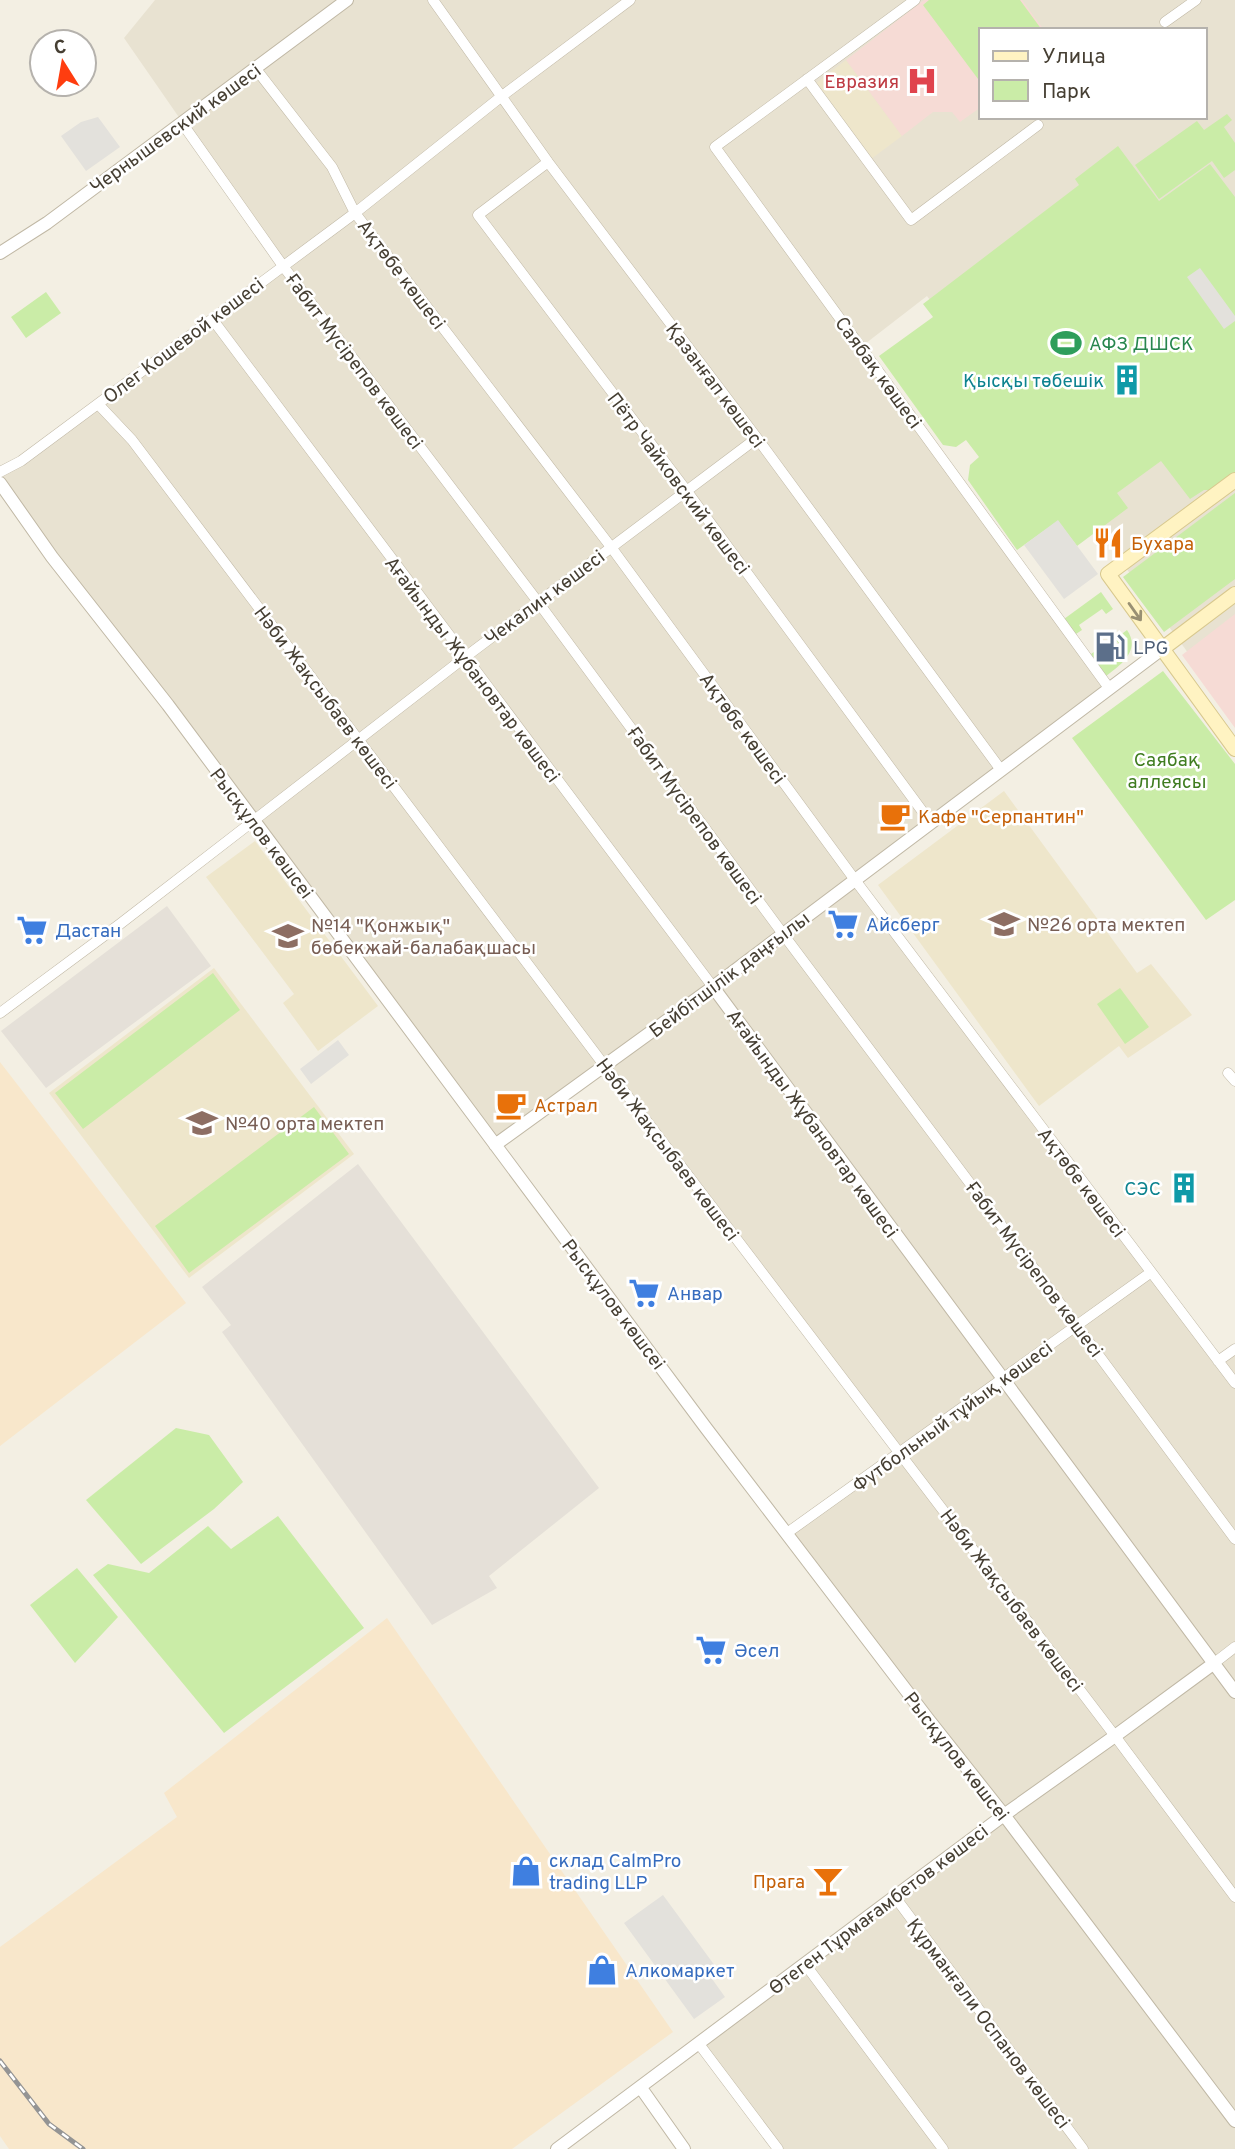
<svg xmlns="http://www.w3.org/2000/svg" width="1235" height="2149" font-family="Overpass,sans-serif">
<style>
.residential{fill:#e8e2d1;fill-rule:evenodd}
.commercial{fill:#f8e7cb}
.industrial{fill:#e5e0d8}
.education{fill:#eee6cb}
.medical{fill:#f6dbd5}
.green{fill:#caeca7}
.parking{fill:#e3e1dc}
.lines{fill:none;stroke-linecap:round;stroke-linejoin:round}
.minor-casing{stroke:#c0b8a5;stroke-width:11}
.tertiary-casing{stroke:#c0b8a5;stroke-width:14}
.secondary-casing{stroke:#d8c88e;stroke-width:16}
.minor{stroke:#fff;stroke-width:10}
.tertiary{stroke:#fff;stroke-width:12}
.secondary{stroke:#fff3c2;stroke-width:14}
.rail-casing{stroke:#949494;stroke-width:5}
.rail{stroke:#fff;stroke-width:2.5;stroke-dasharray:8;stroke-linecap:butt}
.oneway{stroke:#999073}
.labels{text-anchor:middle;stroke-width:5;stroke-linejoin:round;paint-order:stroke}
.health-label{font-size:19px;fill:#be3a42;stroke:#fff;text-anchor:end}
.street-label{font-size:19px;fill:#463f33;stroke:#fff}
.leisure-label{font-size:19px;fill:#27864d;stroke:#fff;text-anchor:start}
.culture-label{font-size:19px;fill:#0d838f;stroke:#fff;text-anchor:end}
.food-label{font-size:19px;fill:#c56008;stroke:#fff;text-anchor:start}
.service-label{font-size:19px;fill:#4e5e75;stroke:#fff;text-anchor:start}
.park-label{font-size:19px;fill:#407d21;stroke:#fff}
.shop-label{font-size:19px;fill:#366cbe;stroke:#fff;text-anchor:start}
.education-label{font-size:19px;fill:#785e54;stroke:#fff;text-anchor:start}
</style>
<rect width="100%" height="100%" fill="#f3efe3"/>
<path class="residential" d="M155 0H1235V717L927 296 861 347 1109 688 855 880 1218 1360 1235 1349V2149H778L699 2044 1003 1815 787 1533 899 1453 604 1066 495 1145 0 482V472L282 266 124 38ZM981 30H1205V117H981Z"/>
<path class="commercial" d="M0 1062 186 1303 0 1446Z
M387 1618 673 2032 512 2149H9L0 2136V1947L177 1817 164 1793Z"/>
<path class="industrial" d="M167 906 211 966 46 1088 1 1031Z
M358 1164 599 1488 489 1576 497 1588 432 1625 222 1332 231 1325 202 1287Z"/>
<path class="education" d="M846 60 902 136 871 159 815 84Z
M1004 791 1137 973 1151 964 1192 1015 1128 1058 1119 1046 1039 1106 878 885Z
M255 841 378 1006 318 1051 283 1003 294 994 206 877Z
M214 968 354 1154 189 1278 49 1093Z"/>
<path class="medical" d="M924 0H1022L1044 30H981V107L960 122 952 112H933L902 136 846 60Z
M1235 614V728L1182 655Z"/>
<path class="green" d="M929 0H1020L1042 30H981V83L923 5Z
M1227 114 1232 120 1224 127 1235 143V170L1224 178 1212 161 1159 199 1135 165 1197 121 1204 130Z
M1118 146 1159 201 1210 164 1235 197V473L1212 490H1204L1190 499 1161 461 1117 493 1128 508 1077 546 1058 521 1017 550 968 480 970 465 979 457 966 440 956 447 943 445 879 356 933 317 923 304 1079 185 1075 179Z
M46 292 61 313 26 338 11 317Z
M1235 493V579L1164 632 1123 577Z
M1101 592 1113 609 1106 614 1102 609 1079 625 1082 630 1076 634 1064 619Z
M1127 630C1141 650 1121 665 1106 676L1091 654 1101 647 1106 654 1119 644 1115 639Z
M1163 671 1235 764V900L1206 920 1072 738Z
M213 973 240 1010 83 1129 55 1093Z
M1120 988 1149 1027 1125 1044 1097 1004Z
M314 1107 349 1154 189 1273 155 1226Z
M176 1428 209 1435 243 1482 214 1509 141 1564 86 1500Z
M278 1516 364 1628 224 1733 93 1575 108 1564 149 1573 208 1526 231 1549Z
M77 1568 118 1617 75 1663 30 1605Z"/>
<path class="parking" d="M98 117 120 147 86 171 61 136 81 122Z
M1200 268 1235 316V321L1224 329 1187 277Z
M1058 520 1098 574 1064 599 1024 545Z
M338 1040 349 1055 311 1084 300 1069Z
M663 1895 718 1970 710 1976 725 1997 694 2019 624 1923Z"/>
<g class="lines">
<g class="minor-casing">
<path id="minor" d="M433 0 548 162 757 438 1001 770
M915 0 715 147 1109 688
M1165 22 1196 0
M256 69 332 167 355 213 611 547 855 880 1235 1383
M807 79 911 220 1038 125
M182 123 283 266 538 602 783 934 1077 1326 1235 1539
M548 162 478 215 686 490 931 823
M213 320 713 987
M98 404 132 440 604 1065 1115 1736 1235 1897
M0 472 21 461 355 213 502 96 630 0
M0 1013 120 924 464 658 757 438
M1228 1073 1235 1081
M1218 1361 1235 1349
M787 1533 1150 1273
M1213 1664 1235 1647
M895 1897 1083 2149
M805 1964 943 2149
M699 2044 778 2149"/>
</g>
<g class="tertiary-casing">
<path id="tertiary" d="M0 253 47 223 347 0
M0 483 52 557 168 705 706 1428 928 1719 1004 1815 1235 2121
M713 987 1235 1692
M495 1145 713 987 1162 649
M641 2088 684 2149
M557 2149 1004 1815 1115 1736 1213 1664"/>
</g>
<g class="secondary-casing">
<path id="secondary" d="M1235 480 1108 574 1235 749
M1162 649 1235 594"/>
</g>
<use href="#minor" class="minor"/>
<use href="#tertiary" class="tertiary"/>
<use href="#secondary" class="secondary"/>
<g class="rail-casing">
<path id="rail" d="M0 2061 49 2124 83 2149"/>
</g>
<use href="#rail" class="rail"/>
</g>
<defs><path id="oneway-shaft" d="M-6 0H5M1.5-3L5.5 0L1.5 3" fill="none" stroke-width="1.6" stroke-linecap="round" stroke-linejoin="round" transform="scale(1.75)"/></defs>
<use class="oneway" href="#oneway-shaft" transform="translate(1135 612) rotate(55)"/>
<defs>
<g id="hospital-bare" transform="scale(2.415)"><path d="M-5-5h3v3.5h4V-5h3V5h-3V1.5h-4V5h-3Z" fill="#e0444e" stroke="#fff" stroke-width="2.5" paint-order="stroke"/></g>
<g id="stadium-bare" transform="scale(2.415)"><path d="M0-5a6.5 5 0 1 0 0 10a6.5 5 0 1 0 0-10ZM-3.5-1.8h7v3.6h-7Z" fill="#2e9e5b" stroke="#fff" stroke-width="2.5" paint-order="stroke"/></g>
<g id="building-bare" transform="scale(2.415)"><path d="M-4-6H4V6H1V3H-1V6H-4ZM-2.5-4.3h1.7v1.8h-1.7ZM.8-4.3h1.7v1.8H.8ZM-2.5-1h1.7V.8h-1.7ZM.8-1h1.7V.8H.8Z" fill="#0f9aa8" stroke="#fff" stroke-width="2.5" paint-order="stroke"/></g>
<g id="restaurant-bare" transform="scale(2.415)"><path d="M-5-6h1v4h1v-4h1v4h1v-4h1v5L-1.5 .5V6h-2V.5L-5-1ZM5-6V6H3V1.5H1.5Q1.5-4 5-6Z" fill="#e8710a" stroke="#fff" stroke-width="2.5" paint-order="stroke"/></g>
<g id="fuel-bare" transform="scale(2.415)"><path d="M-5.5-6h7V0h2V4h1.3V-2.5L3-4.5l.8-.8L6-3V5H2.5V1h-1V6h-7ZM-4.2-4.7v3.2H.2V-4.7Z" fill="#5c6f8a" stroke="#fff" stroke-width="2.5" paint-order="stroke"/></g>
<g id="cafe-bare" transform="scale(2.415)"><path d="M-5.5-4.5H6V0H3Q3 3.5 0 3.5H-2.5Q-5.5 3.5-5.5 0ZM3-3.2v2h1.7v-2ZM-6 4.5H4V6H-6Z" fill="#e8710a" stroke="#fff" stroke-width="2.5" paint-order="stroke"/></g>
<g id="supermarket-bare" transform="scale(2.415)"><path d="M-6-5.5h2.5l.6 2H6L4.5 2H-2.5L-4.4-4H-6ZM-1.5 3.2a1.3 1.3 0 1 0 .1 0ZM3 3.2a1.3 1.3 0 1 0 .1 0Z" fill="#3f7fe0" stroke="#fff" stroke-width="2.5" paint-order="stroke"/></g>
<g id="school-bare" transform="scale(2.415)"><path d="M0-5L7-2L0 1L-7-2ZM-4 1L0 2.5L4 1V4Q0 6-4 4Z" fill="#8d6e63" stroke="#fff" stroke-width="2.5" paint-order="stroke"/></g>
<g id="shop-bare" transform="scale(2.415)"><path d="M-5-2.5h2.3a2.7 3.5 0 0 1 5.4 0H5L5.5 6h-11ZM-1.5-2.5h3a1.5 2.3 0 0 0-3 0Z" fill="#3f7fe0" stroke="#fff" stroke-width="2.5" paint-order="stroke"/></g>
<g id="bar-bare" transform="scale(2.415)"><path d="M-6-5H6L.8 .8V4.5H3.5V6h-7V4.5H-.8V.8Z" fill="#e8710a" stroke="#fff" stroke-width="2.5" paint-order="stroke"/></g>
</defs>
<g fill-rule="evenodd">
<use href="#hospital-bare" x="922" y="81"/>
<use href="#stadium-bare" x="1066" y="343"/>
<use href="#building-bare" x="1127" y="380"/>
<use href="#restaurant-bare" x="1108" y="543"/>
<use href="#fuel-bare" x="1110" y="647"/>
<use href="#cafe-bare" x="895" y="816"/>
<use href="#supermarket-bare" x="843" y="924"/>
<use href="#school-bare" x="1004" y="924"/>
<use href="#supermarket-bare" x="32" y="930"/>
<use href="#school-bare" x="288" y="936"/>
<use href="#cafe-bare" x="511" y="1105"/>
<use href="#school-bare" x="202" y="1123"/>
<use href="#building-bare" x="1184" y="1188"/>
<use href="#supermarket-bare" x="644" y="1293"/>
<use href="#supermarket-bare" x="711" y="1650"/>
<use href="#shop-bare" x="526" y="1871"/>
<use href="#bar-bare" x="828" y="1881"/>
<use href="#shop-bare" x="602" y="1970"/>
</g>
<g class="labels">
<g class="health-label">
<text x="899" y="88">Евразия</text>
</g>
<g class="street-label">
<text transform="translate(175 128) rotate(-36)" y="7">Чернышевский көшесі</text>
<text transform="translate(402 274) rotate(53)" y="7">Ақтөбе көшесі</text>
<text transform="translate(183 340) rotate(-37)" y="7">Олег Кошевой көшесі</text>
<text transform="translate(355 361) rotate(53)" y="7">Ғабит Мүсірепов көшесі</text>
<text transform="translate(879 372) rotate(54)" y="7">Саябақ көшесі</text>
<text transform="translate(716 385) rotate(53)" y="7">Қазанғап көшесі</text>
<text transform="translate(679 483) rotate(53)" y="7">Пётр Чайковский көшесі</text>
<text transform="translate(544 597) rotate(-37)" y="7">Чекалин көшесі</text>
<text transform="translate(473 669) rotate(53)" y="7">Ағайынды Жұбановтар көшесі</text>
<text transform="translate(326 697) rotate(53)" y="7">Нәби Жақсыбаев көшесі</text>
<text transform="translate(743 728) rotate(54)" y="7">Ақтөбе көшесі</text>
<text transform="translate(695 815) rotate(54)" y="7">Ғабит Мүсірепов көшесі</text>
<text transform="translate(262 833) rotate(53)" y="7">Рысқұлов көшсеі</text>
<text transform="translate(729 974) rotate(-37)" y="7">Бейбітшілік даңғылы</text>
<text transform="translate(813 1123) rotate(54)" y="7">Ағайынды Жұбановтар көшесі</text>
<text transform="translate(668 1149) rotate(53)" y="7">Нәби Жақсыбаев көшесі</text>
<text transform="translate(1082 1182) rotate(53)" y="7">Ақтөбе көшесі</text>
<text transform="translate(1035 1269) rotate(53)" y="7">Ғабит Мүсірепов көшесі</text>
<text transform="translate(614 1304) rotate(53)" y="7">Рысқұлов көшсеі</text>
<text transform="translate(952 1416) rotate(-36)" y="7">Футбольный тұйық көшесі</text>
<text transform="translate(1012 1600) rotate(53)" y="7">Нәби Жақсыбаев көшесі</text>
<text transform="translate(957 1756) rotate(52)" y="7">Рысқұлов көшсеі</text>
<text transform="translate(878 1909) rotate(-37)" y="7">Өтеген Тұрмағамбетов көшесі</text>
<text transform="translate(989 2023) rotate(53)" y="7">Құрманғали Оспанов көшесі</text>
</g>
<g class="leisure-label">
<text x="1089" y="350">АФЗ ДШСК</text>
</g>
<g class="culture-label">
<text x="1104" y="387">Қысқы төбешік</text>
<text x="1161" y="1195">СЭС</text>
</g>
<g class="food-label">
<text x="1131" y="550">Бухара</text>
<text x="918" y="823">Кафе "Серпантин"</text>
<text x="534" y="1112">Астрал</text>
<text x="805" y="1888" text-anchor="end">Прага</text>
</g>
<g class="service-label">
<text x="1133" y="654">LPG</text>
</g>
<g class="park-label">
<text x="1167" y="766">Саябақ<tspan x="1167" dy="22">аллеясы</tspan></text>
</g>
<g class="shop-label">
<text x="866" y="931">Айсберг</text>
<text x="55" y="937">Дастан</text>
<text x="667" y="1300">Анвар</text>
<text x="734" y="1657">Əсел</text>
<text x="549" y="1867">склад CalmPro<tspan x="549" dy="22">trading LLP</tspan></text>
<text x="625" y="1977">Алкомаркет</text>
</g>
<g class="education-label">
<text x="1027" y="931">№26 орта мектеп</text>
<text x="311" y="932">№14 "Қонжық"<tspan x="311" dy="22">бөбекжай-балабақшасы</tspan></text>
<text x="225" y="1130">№40 орта мектеп</text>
</g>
</g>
<rect x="979" y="28" width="228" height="91" fill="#ffffff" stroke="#b5b2ad" stroke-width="2"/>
<rect x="993" y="51" width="35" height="10" fill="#fff3c2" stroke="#b5b2ad" stroke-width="2"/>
<text x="1042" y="63" font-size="21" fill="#463f33">Улица</text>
<rect x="993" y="80" width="35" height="21" fill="#caeca7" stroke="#b5b2ad" stroke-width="2"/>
<text x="1042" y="98" font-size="21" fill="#463f33">Парк</text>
<g transform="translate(63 63) rotate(349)"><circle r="33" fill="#ffffff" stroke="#b5b2ad" stroke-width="2"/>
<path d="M0-5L12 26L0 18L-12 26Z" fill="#ff3d0f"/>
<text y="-10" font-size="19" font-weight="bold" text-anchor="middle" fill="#463f33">С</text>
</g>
</svg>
